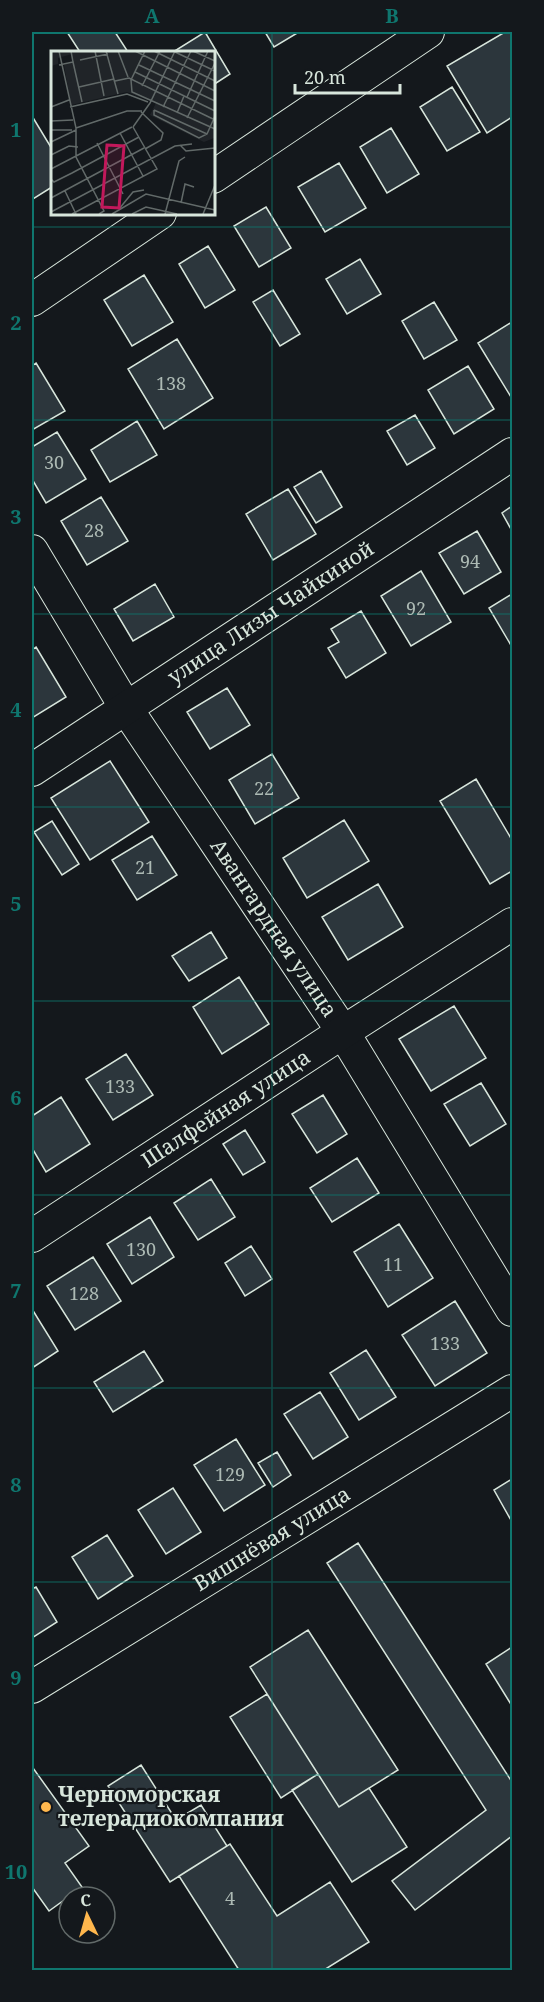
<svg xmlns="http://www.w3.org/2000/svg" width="544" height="2002" font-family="'Noto Serif',serif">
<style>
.building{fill:#2c363c;stroke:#d8e6dc;stroke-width:1.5}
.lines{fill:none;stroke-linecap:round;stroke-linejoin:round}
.street-casing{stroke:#d8e6dc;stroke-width:34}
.street{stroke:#14181c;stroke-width:32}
.grid{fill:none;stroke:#0f766e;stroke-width:1.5;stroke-opacity:0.55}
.poi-dot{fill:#ffb74d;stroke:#14181c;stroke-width:2}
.labels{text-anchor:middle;stroke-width:4.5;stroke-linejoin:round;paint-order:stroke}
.number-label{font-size:18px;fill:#adbab4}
.street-label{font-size:21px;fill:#d8e6dc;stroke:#14181c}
.poi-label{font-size:21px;font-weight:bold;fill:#d8e6dc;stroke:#14181c;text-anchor:start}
.inset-road{fill:none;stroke:#626a69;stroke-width:1.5}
.view{fill:#c2185b;fill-opacity:0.15;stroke:#c2185b;stroke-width:3}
.inset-edge{fill:none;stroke:#d8e6dc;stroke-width:3}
.neatline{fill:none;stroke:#0f766e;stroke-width:2}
.grid-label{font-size:20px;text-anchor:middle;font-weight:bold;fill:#0f766e}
</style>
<rect width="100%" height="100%" fill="#14181c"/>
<path class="building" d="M67 32H115L128 52H80Z
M205 32 230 74 213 85V52H173Z
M265 32H299L274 47Z
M505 32H512V117L487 133 447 66Z
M452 87 480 132 447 151 420 107Z
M32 116 52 149V187L33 199Z
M391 128 419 174 387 193 360 147Z
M339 163 366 208 325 232 298 187Z
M266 207 291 248 259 267 234 226Z
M208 246 235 290 205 308 179 264Z
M360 259 381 294 347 314 326 279Z
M144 275 173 322 132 346 104 300Z
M273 290 300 334 280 346 253 302Z
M434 302 457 340 424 359 402 321Z
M512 322V396L511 397 478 343Z
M177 339 213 398 164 429 128 369Z
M36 363 65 411 32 430V366Z
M468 366 494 409 454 434 428 390Z
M415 415 435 448 407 465 387 431Z
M137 421 157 455 110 482 91 450Z
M57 432 86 479 46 503 32 479V447Z
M321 471 342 507 316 523 294 487Z
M288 489 316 534 273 560 246 514Z
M101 497 128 541 87 565 61 521Z
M512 506V531L502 513Z
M477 531 501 572 464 594 439 553Z
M421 571 451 622 411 646 381 596Z
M155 584 174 617 133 641 114 609Z
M512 594V647L489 608Z
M361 611 386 653 346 678 328 648 339 642 331 629Z
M36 647 66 697 32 718V650Z
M227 688 250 725 210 749 187 712Z
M272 754 299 798 255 824 229 780Z
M110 761 149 822 90 860 51 798Z
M476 779 512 840V871L490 884 440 801Z
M344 820 369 861 307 898 283 858Z
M52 821 79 864 62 875 34 832Z
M152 836 177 875 137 900 112 860Z
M378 884 403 927 348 960 322 917Z
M211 932 227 958 189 981 172 956Z
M239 977 269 1024 222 1054 193 1007Z
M454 1006 486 1058 431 1091 399 1039Z
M126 1054 153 1095 113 1120 86 1079Z
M481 1083 506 1124 470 1146 444 1104Z
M323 1095 347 1134 317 1153 292 1114Z
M61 1097 90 1144 46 1172 32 1148V1116Z
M245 1130 265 1162 243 1175 223 1144Z
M357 1158 379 1193 332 1222 310 1188Z
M211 1179 235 1217 198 1240 174 1203Z
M150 1217 174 1257 132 1284 107 1244Z
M399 1224 433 1278 388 1307 354 1252Z
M251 1246 272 1279 245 1296 225 1263Z
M93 1257 121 1301 75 1330 47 1286Z
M455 1301 487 1353 435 1386 402 1335Z
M32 1309 58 1351 32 1368Z
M366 1350 396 1397 359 1420 330 1373Z
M144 1351 163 1381 113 1412 94 1382Z
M320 1392 348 1437 313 1459 284 1414Z
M236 1439 265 1485 224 1511 194 1465Z
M277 1452 291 1475 273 1487 258 1463Z
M512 1479V1522L494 1490Z
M173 1488 201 1532 166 1554 138 1510Z
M107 1535 133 1576 98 1599 72 1557Z
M358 1543 512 1782V1836L415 1910 392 1881 486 1810 327 1563Z
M36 1587 57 1622 32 1638V1589Z
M308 1630 398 1770 339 1807 250 1667Z
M512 1647V1706L486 1664Z
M267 1694 318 1774 281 1798 230 1717Z
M141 1765 176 1820 201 1805 227 1846 170 1882 108 1786Z
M33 1768 89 1846 65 1863 82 1887 49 1911 32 1887Z
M318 1774 339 1807 369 1788 407 1847 352 1882 292 1790Z
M230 1844 277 1916 330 1882 369 1942 324 1970H239L179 1876Z"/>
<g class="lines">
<g class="street-casing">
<g id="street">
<path d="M213 177 428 32"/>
<path d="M32 300 160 213"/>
<path id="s1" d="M32 551 126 708 343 1032 512 1310"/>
<path id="s2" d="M32 770 512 454"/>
<path id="s3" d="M32 1236 343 1032 512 924"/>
<path id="s4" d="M32 1687 512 1391"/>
</g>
</g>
<use href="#street" class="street"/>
</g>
<path class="grid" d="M272 32V1970M32 227H512M32 420H512M32 614H512M32 807H512M32 1001H512M32 1195H512M32 1388H512M32 1582H512M32 1775H512"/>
<circle class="poi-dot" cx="46" cy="1807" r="6"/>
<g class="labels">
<g class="number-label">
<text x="171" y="390">138</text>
<text x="54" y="469">30</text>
<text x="94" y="537">28</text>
<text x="470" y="568">94</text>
<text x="416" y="615">92</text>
<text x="264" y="795">22</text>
<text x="145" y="874">21</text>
<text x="120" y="1093">133</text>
<text x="141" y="1256">130</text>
<text x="393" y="1271">11</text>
<text x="84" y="1300">128</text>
<text x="445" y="1350">133</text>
<text x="230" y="1481">129</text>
<text x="230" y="1905">4</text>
</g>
<g class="street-label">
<text dy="7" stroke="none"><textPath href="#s2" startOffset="286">улица Лизы Чайкиной</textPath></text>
<text dy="7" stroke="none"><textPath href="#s1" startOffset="448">Авангардная улица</textPath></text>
<text dy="7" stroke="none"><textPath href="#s3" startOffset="232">Шалфейная улица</textPath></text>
<text dy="7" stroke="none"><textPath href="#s4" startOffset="282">Вишнёвая улица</textPath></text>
</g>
<g class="poi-label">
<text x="58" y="1802">Черноморская<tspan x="58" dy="24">телерадиокомпания</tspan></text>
</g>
</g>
<g transform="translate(51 51)">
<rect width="164" height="164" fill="#14181c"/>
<path d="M0 0H163V87L153 91 99 64 105 52 76 41 20 54 13 14 23 11 21 3 7 7V13L0 15Z" fill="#202428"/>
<path class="inset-road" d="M8 0 25 77V106L53 160 48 163M44 0 53 45M55 0 67 43M67 0 77 26M84 0 164 40M94 0 80 29 81 41 164 78M103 0 164 30M142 0 164 10M124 1 164 20M29 9 57 3M22 11 31 51M8 14 22 11 20 0M88 14 164 50M84 21 164 60M64 30 78 27 164 69M91 35 109 0M28 36 63 28M136 46 157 0M0 56 18 49M19 56 76 43 97 51M112 56 140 0M103 59V64L148 87 156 83 164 65M103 59 156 83M90 61 112 82 110 89 94 98M126 62 133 45M136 67 164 12M0 70 22 69M82 76 99 52 124 0M25 77 76 60H91M0 79H21M69 82 92 125M0 91 25 79M46 92 72 143M129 94 135 100 164 97M0 104 18 95 27 96M0 118 81 76M0 128 3 131 21 122 88 86M14 140 25 163M0 147 93 97M130 152 134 133 143 136M68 158 82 141 93 139M0 161 124 95 141 93M21 163 106 118 82 76M61 163 95 143 164 159M81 163 95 156 126 163M114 163 128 110 134 106M152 163 164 134"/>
<path class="view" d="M56 94 73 95 68 157 51 156Z"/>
<rect width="164" height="164" class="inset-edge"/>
</g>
<rect width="544" height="2002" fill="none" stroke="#14181c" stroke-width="66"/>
<g transform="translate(87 1915) rotate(355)"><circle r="28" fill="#14181c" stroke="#626a69" stroke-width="1.5"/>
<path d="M0-4.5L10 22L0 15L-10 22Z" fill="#ffb74d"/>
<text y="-9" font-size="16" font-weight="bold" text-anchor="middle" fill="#d8e6dc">С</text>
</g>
<path d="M295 84v9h105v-9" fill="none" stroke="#d8e6dc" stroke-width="3"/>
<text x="304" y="84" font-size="18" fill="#d8e6dc" stroke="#14181c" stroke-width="4.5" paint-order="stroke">20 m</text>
<rect x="33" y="33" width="478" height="1936" class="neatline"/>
<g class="grid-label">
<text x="152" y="23">A</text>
<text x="392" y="23">B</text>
<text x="16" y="137">1</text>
<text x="16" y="330">2</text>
<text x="16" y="524">3</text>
<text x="16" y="717">4</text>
<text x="16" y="911">5</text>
<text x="16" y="1105">6</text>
<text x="16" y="1298">7</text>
<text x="16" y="1492">8</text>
<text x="16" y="1685">9</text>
<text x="16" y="1879">10</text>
</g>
</svg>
